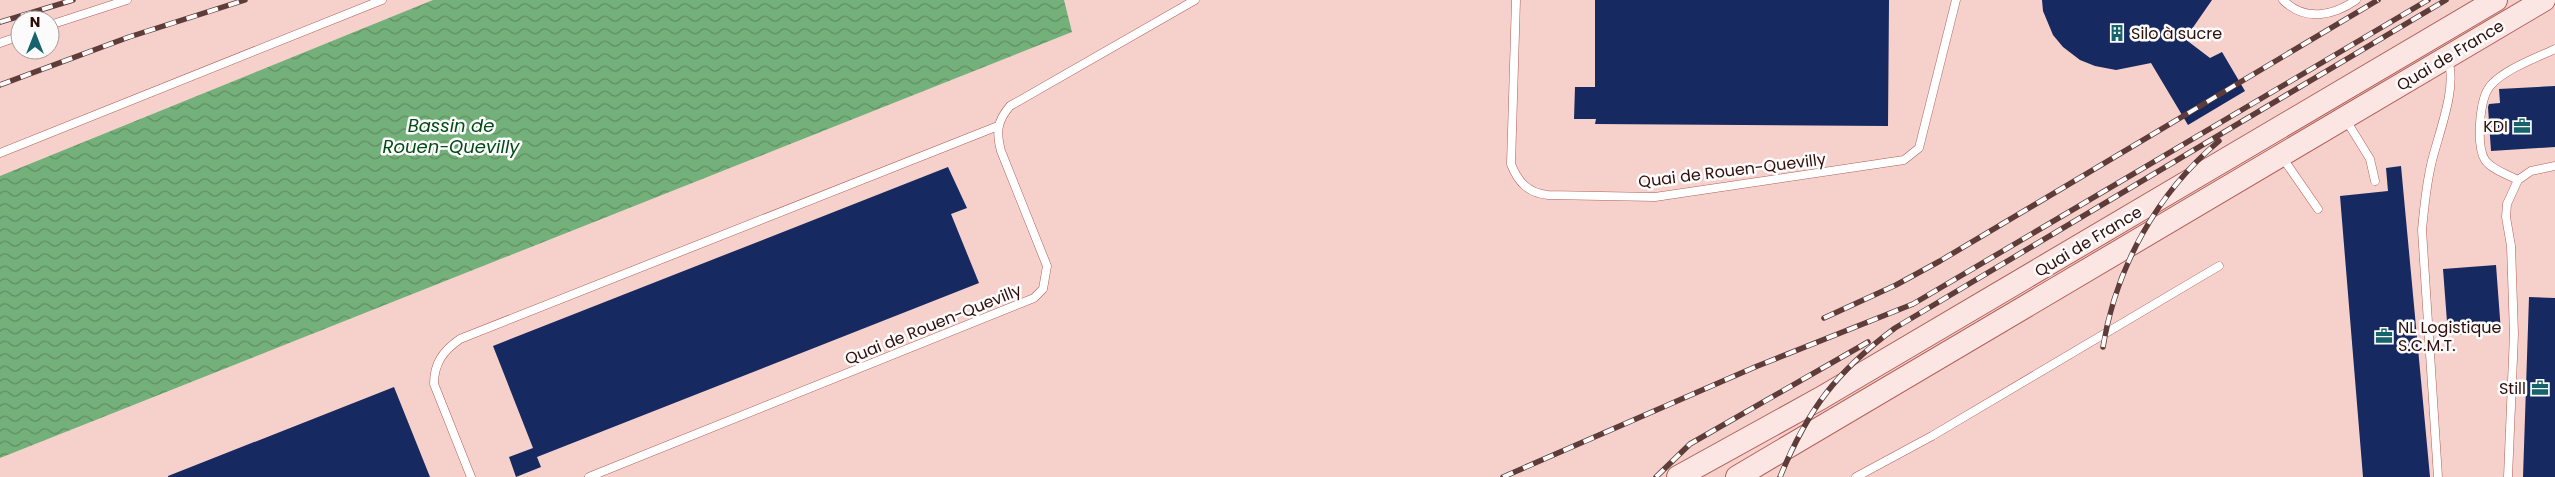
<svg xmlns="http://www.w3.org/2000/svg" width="2555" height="477" font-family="Poppins,sans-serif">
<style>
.water{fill:url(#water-waves)}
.building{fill:#172961}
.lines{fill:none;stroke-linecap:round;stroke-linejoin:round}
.lane-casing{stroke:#b25f57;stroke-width:9}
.secondary-casing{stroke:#b25f57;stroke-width:24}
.lane{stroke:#fff;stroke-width:8}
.secondary{stroke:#fce6e4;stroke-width:22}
.rail-casing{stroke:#5e3c39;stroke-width:5.5}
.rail{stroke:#fbfbfb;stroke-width:4;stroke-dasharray:11;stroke-linecap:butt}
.labels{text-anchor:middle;stroke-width:5;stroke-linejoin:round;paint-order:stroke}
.poi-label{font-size:16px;fill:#2e0e0b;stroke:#fbfbfb;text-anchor:start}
.street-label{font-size:16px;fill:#2e0e0b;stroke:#fbfbfb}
.water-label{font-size:18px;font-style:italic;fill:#024b16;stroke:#fbfbfb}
</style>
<defs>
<pattern id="water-waves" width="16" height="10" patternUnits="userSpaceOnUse" patternTransform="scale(1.25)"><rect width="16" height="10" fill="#74b17a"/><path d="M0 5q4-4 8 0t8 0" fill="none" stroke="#608e62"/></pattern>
</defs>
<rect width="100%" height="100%" fill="#f6d0cb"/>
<path class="water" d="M433 0H1064L1072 32 0 458V176Z"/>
<path class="building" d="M1595 0H1889L1888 126 1595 124 1596 119H1574L1575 87H1595Z
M2042 0H2212L2185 39 2210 58 2222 52 2245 91 2188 125 2151 63 2116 70 2095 66 2080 60 2063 47 2053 35 2043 11Z
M2555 86V147L2491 151 2488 107 2489 104 2500 103 2499 89Z
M2401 166 2430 477H2363L2340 196 2388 191 2386 168Z
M948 167 967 208 951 214 979 283 537 457 541 467 516 477 509 457 533 448 493 346Z
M2496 265 2501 332 2448 335 2443 269Z
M2529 297 2555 298V477H2523Z
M394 387 430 477H168V476Z"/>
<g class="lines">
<g class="lane-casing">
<path id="lane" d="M1516 0 1511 164C1518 182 1528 193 1548 195L1655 197 1904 160 1919 148 1956 0
M2283 0C2305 22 2333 16 2356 0
M50 25 127 0
M0 43 20 36
M2346 120 2370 159 2375 181
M0 153 382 0
M2282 157 2318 209
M2518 180C2508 175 2491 169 2485 160 2476 145 2479 98 2491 85 2505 69 2536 58 2555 49
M471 477 434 384C434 363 443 351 460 339L998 126
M589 477 1034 298 1043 289 1047 266 1001 151C996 132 997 121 1010 106L1195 0
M1856 477 1932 436 2219 266
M2438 477 2422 230C2424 208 2426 187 2431 165 2437 137 2458 88 2448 61
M2508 477 2514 334 2511 246 2506 217 2507 204 2518 180 2531 171 2555 166"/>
</g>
<g class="secondary-casing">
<path id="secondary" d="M1678 477 1821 398 2496 0
M1737 477 2544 0"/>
</g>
<use href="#lane" class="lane"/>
<use href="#secondary" class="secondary"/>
<g class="rail-casing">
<path id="rail" d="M0 22 73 0
M0 85 129 37 245 0
M1824 318 1896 285 1940 261 2378 0
M2103 347C2116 267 2157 193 2219 141
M1503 477 1755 367 1913 304 2428 0
M1656 477 1690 444 1868 342
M1780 477C1808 409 1836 372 1895 328L2446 0"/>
</g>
<use href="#rail" class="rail"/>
</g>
<defs>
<g id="building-bare" transform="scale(1.35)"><path d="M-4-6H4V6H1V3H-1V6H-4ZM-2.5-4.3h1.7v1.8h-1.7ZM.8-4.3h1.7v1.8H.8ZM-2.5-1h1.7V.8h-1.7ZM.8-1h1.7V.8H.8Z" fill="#16636c" stroke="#fbfbfb" stroke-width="2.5" paint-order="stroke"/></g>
<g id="office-bare" transform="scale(1.35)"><path d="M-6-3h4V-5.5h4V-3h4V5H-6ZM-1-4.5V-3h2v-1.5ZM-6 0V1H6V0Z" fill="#16636c" stroke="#fbfbfb" stroke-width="2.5" paint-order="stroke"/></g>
</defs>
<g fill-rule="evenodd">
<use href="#building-bare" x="2117" y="33"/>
<use href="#office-bare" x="2522" y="126"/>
<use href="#office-bare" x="2384" y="336"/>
<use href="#office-bare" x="2540" y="388"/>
</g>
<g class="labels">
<g class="poi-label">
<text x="2131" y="39">Silo à sucre</text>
<text x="2508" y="132" text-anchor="end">KDI</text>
<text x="2398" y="333">NL Logistique<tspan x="2398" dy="18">S.C.M.T.</tspan></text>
<text x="2526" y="394" text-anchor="end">Still</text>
</g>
<g class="street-label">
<text transform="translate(2450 55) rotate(-31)" y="6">Quai de France</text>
<text transform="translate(1732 170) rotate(-7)" y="6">Quai de Rouen-Quevilly</text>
<text transform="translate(2088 241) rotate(-31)" y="6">Quai de France</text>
<text transform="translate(933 324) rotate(-22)" y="6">Quai de Rouen-Quevilly</text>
</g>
<g class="water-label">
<text x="451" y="132">Bassin de<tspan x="451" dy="21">Rouen-Quevilly</tspan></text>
</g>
</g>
<g transform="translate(35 35)"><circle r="24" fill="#fbfbfb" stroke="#a99c9b"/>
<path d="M0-4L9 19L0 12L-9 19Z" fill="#16636c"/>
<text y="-8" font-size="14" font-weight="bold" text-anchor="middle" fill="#2e0e0b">N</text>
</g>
</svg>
